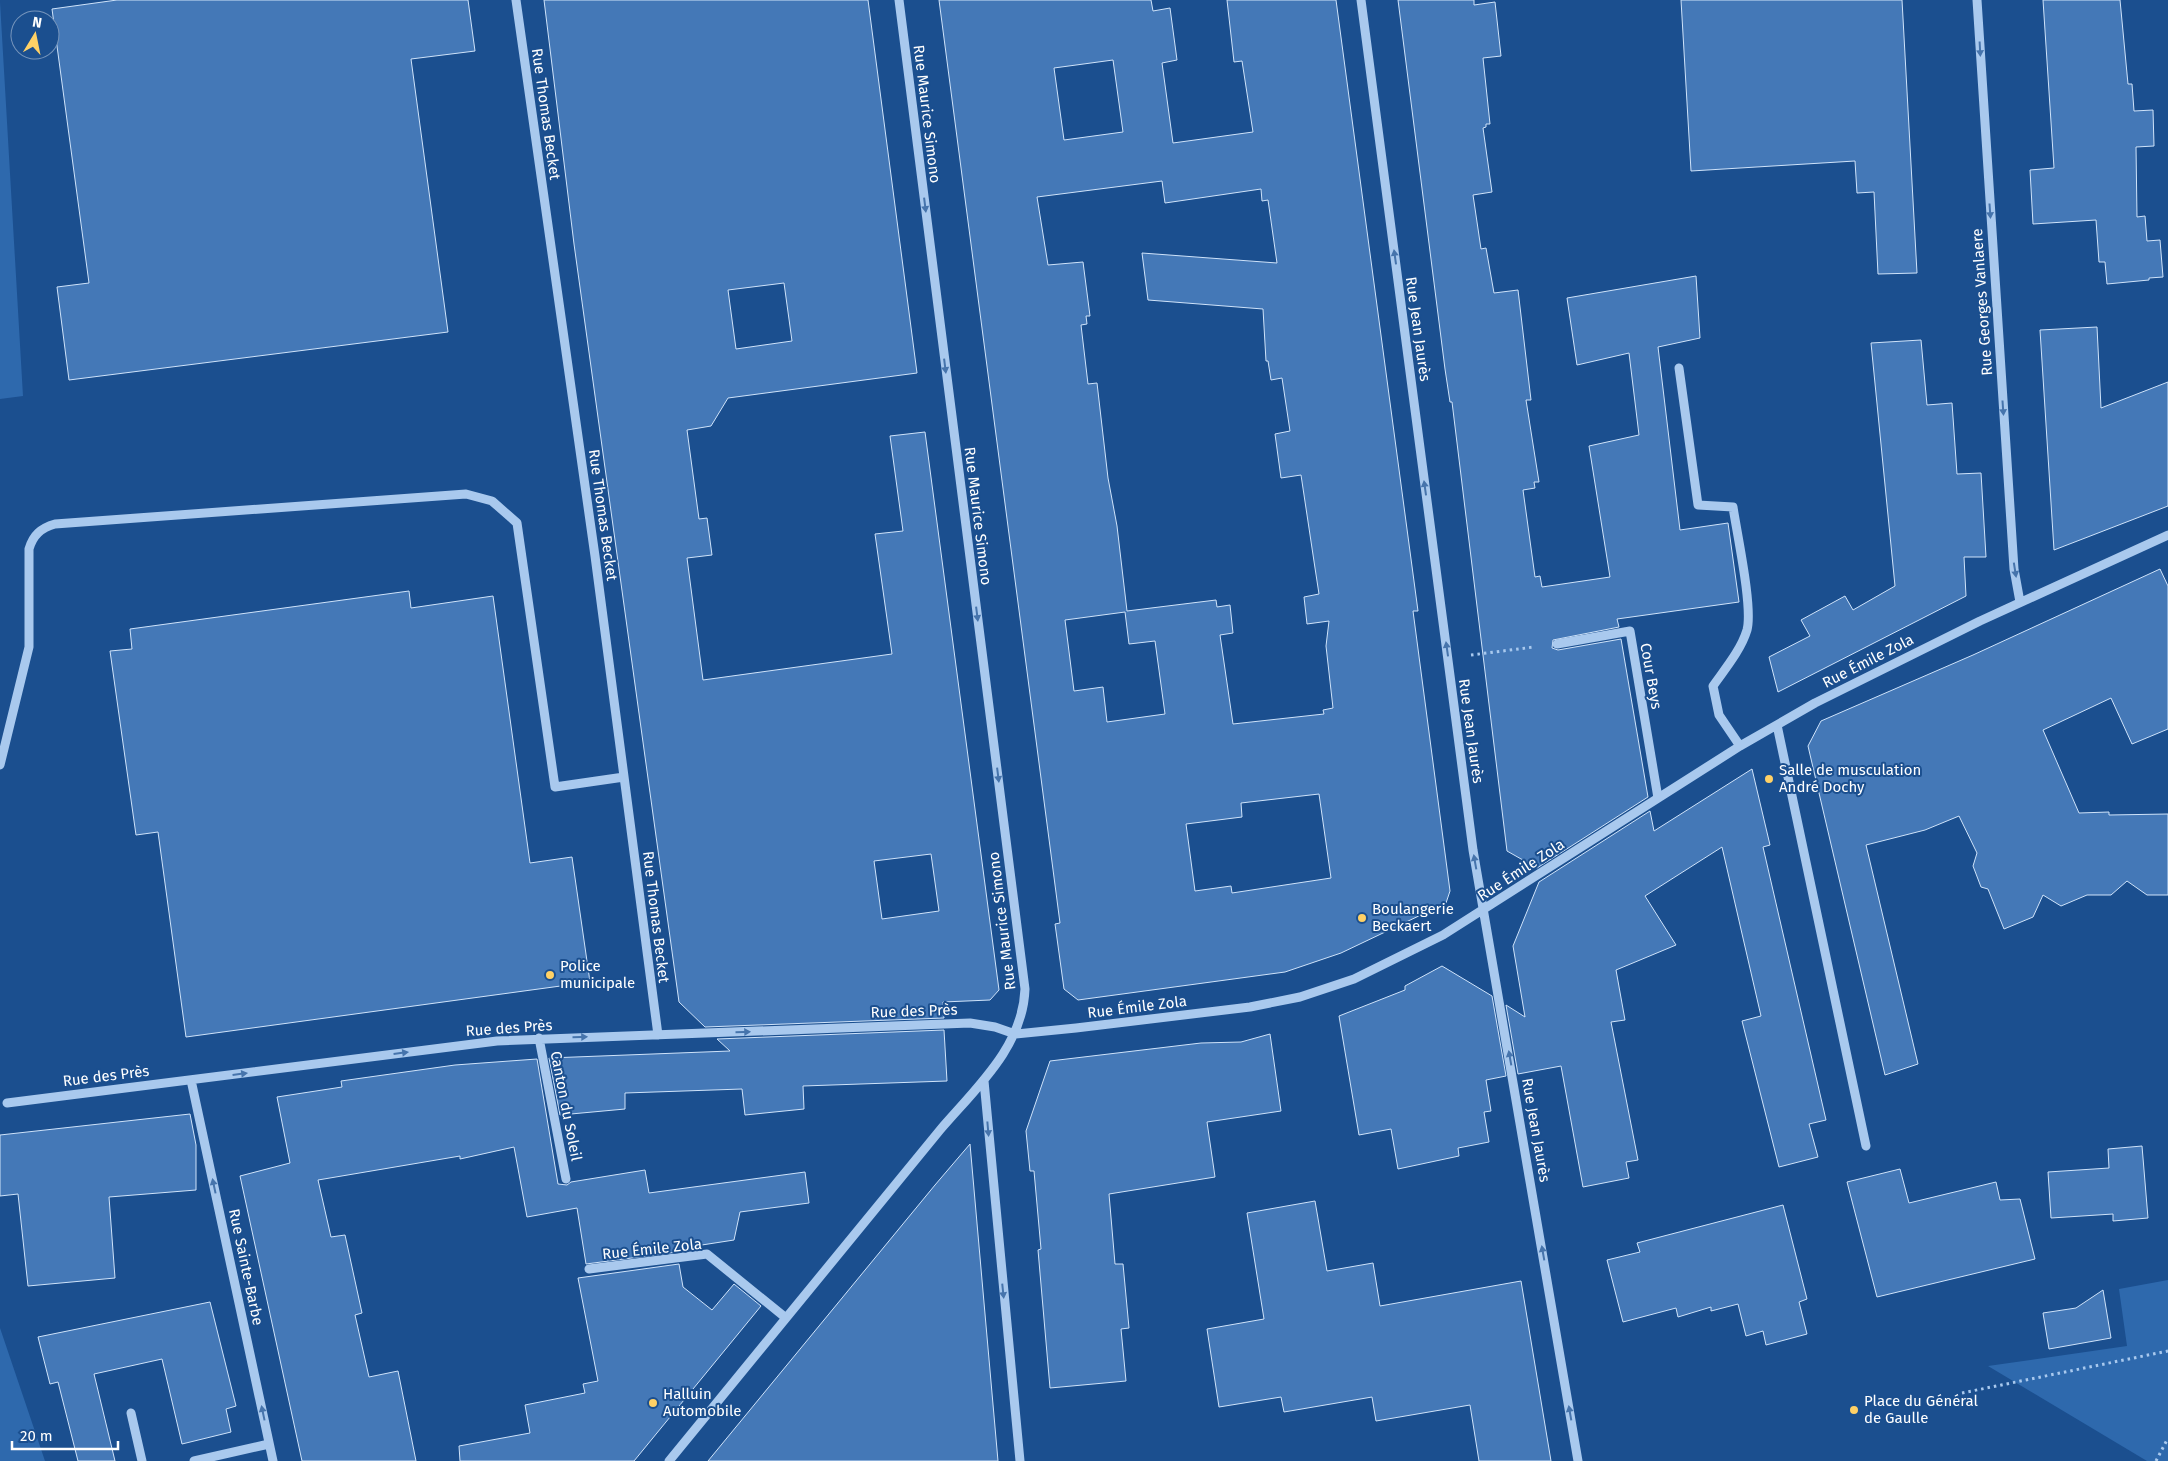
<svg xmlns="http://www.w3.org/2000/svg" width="2168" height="1461" font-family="'Fira Sans',sans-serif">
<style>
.green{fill:#2e69ad}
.building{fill:#4478b7;stroke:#cfe3fa;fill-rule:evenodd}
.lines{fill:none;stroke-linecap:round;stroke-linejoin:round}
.path{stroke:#a9c9ee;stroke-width:3;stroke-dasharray:2.5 4;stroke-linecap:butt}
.minor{stroke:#a9c9ee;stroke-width:9}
.oneway{fill:#4674ac}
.poi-dot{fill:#ffd166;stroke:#1b4f8f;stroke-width:2}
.labels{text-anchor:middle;stroke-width:4;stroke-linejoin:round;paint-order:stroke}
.street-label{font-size:15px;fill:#fff;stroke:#1b4f8f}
.poi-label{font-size:15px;fill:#fff;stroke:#1b4f8f;text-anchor:start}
</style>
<rect width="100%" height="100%" fill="#1b4f8f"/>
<path class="green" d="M0 2 23 396 0 399Z
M2168 1280V1461H2147L1988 1366 2127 1346 2119 1289Z
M0 1328 45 1461H0Z"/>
<path class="building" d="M117 0H468L475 51 411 59 448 332 69 380 57 287 89 283 52 9Z
M544 0H868L917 373 728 398 711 426 687 430 699 519 707 518 712 555 687 558 703 680 892 654 875 534 903 531 890 436 925 432 999 990 990 1000 943 1002 944 1018 705 1027 679 1002 574 244ZM784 283 792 341 736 349 728 290ZM931 854 939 911 882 919 874 861Z
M939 0H1151L1153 11 1170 8 1177 60 1162 63 1173 143 1253 132 1242 61 1234 62 1227 0H1336L1418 611H1413L1450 891 1446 903 1341 953 1285 972 1078 1000 1064 989 1055 924 1060 923ZM1113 60 1123 132 1064 140 1054 68ZM1162 181 1165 203 1261 189 1262 201 1268 200 1277 263 1142 253 1148 300 1263 309 1266 361H1268L1271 380 1282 378 1290 431 1275 434 1281 478 1301 475 1315 568 1319 594 1304 597 1307 624 1329 621 1326 646 1333 708 1323 710 1324 714 1233 724 1220 635 1233 633 1230 605 1217 607 1216 600 1127 611 1117 526 1108 478 1097 383 1088 384 1081 325 1087 324 1086 316H1090L1083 262 1048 265 1037 197ZM1125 612 1129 644 1155 641 1165 714 1107 722 1103 687 1074 691 1065 620ZM1319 794 1331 878 1232 893 1231 886 1195 891 1186 824 1242 817 1241 803Z
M1398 0H1474V5L1495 2 1501 56 1483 58 1490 124H1486V127L1483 128 1492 192 1473 195 1481 249 1486 248 1494 293 1518 290 1531 400H1526L1539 482H1534L1535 488 1523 490 1535 577 1540 576 1542 587 1610 577 1589 446 1639 435 1629 353 1577 365 1567 298 1696 276 1700 338 1658 347 1680 530 1728 523 1739 602 1617 619 1619 627 1553 640 1552 648 1558 650 1621 639 1648 797 1537 868 1507 851 1452 402H1450L1445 369Z
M1681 0H1902L1917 273 1878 274 1874 192 1857 193 1855 161 1691 171Z
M2043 0H2120L2128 84H2132L2134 111 2153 110 2154 146 2136 147 2137 217 2145 216 2147 241 2160 240 2163 277 2149 278V280L2107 284 2105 262H2099L2096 220 2033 224 2030 170 2054 168Z
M2097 327 2101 408 2168 382V506L2054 550 2040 330Z
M1921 340 1927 405 1952 403 1957 474 1981 473 1986 557H1964L1966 596 1778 692 1769 657 1810 636 1801 620 1845 596 1853 610 1895 586 1871 343Z
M2160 569 2168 586V729L2132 744 2111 698 2043 730 2079 813 2109 812V815L2168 814V895H2147L2127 881 2111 895H2087L2061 906 2043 895 2033 917 2004 929 1988 889 1981 887 1973 866 1977 853 1959 816 1925 830 1866 845 1918 1064 1885 1075 1808 746 1821 721 1973 655Z
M409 591 411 608 493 596 530 863 572 857 590 982 186 1037 158 832 136 835 110 651 132 649 130 629Z
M1752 769 1770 845 1763 847 1826 1120 1809 1124 1818 1157 1779 1167 1742 1021 1761 1016 1722 847 1645 896 1676 945 1616 970 1625 1020 1611 1022 1638 1160 1626 1162 1629 1178 1583 1187 1561 1066 1518 1074 1506 1005 1525 1017 1513 946 1539 882 1650 811 1654 831Z
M1442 966 1492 996 1506 1076 1486 1080 1491 1111 1484 1112 1489 1142 1458 1148 1459 1156 1398 1169 1391 1129 1359 1135 1339 1016 1405 990V986Z
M944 1030 947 1081 803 1086 804 1109 745 1115 742 1089 625 1093V1109L560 1115 549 1058 730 1051 717 1039Z
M1270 1034 1281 1111 1207 1122 1215 1177 1109 1194 1115 1264H1123L1129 1328 1121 1329 1126 1381 1050 1388 1038 1250 1041 1249 1034 1171H1030L1026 1131 1050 1061 1201 1043 1241 1042Z
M537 1059 558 1184 567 1185 571 1182 645 1170 649 1193 805 1172 809 1203 740 1212 734 1240 676 1249 677 1252 586 1264 577 1208 527 1217 514 1147 460 1159V1156L318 1180 331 1237 345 1235 362 1313 355 1315 369 1377 398 1371 416 1461H302L240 1176 290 1163 277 1097 342 1087 341 1081 455 1065Z
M190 1114 196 1145V1190L109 1197 115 1278 28 1286 18 1194 0 1196V1135Z
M970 1144 998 1461H708L935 1185Z
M2142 1146 2148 1218 2113 1221V1214L2051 1218 2048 1172 2109 1168 2108 1149Z
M1900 1169 1909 1203 1996 1182 2000 1200 2020 1199 2035 1259 1877 1297 1847 1182Z
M1315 1201 1327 1271 1373 1263 1380 1306 1521 1281 1551 1461H1479L1470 1405 1376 1421 1372 1397 1284 1412 1281 1397 1219 1407 1207 1329 1264 1319 1247 1213Z
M1783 1205 1807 1299 1799 1302 1807 1334 1766 1345 1763 1331 1746 1336 1738 1304 1711 1311V1307L1678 1317 1676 1308 1623 1322 1607 1260 1640 1252 1637 1243Z
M679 1264 683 1287 712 1310 734 1284 761 1306 634 1461H460L459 1446 530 1433 525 1405 585 1393 583 1384 598 1381 578 1278Z
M2103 1290 2111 1338 2049 1349 2043 1313 2076 1308Z
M210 1302 236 1406 226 1409 231 1432 182 1444 162 1359 94 1374 115 1461H78L58 1382 50 1384 38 1337Z"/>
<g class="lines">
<path class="path" d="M1471 655 1534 647
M1962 1393 2168 1351
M2156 1461 2168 1438"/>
<path class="minor" d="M516 0 595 556 658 1035
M1361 0 1473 850 1578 1461
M1977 0 2014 569 2020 602
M1679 368 1698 505 1733 507C1737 534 1753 607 1747 630 1741 650 1725 669 1713 686L1719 715 1740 746
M1557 644 1630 631 1658 798
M1777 725 1866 1146
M0 765 29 647V549C33 535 41 528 55 524L466 494 492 501 517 523 555 787 624 777
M539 1038 566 1179
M191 1080 273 1461
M984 1081 1020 1461
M7 1103 497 1041 970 1023 995 1027 1015 1034 1076 1028 1250 1007 1300 997 1354 979 1443 935 1740 746 1815 703 1980 621 2168 535
M589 1269 707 1254 786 1318
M131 1413 142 1461
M194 1461 269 1444
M669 1461 940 1130C975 1089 1023 1047 1025 989L899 0"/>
</g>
<defs><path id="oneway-solid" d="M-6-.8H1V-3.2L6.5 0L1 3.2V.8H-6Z" transform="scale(1.25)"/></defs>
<g class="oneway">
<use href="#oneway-solid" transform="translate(1980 49) rotate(87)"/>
<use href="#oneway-solid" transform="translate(925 205) rotate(83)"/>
<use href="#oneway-solid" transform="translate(1990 211) rotate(86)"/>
<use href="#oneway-solid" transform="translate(1395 257) rotate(-98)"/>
<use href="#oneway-solid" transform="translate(945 366) rotate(83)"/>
<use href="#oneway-solid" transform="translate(2003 408) rotate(86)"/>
<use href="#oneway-solid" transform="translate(1425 488) rotate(-98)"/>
<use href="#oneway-solid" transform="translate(2015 570) rotate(81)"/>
<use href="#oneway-solid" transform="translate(977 614) rotate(83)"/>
<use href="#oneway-solid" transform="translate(1447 649) rotate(-98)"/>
<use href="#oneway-solid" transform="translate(998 775) rotate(83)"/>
<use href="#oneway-solid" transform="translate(1475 862) rotate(-100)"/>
<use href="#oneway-solid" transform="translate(743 1032) rotate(-2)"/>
<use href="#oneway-solid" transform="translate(580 1037) rotate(-2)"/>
<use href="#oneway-solid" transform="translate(401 1053) rotate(-7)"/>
<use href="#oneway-solid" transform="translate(1510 1058) rotate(-100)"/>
<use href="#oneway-solid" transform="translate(240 1074) rotate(-7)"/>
<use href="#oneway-solid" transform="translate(988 1129) rotate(85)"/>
<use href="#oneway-solid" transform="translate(214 1186) rotate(-102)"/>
<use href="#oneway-solid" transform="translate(1543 1253) rotate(-100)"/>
<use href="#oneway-solid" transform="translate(1003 1291) rotate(84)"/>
<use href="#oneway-solid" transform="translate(263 1413) rotate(-102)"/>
<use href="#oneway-solid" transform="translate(1570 1413) rotate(-100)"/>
</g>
<g class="poi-dot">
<circle cx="1769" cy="779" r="5"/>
<circle cx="1362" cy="918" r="5"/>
<circle cx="550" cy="975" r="5"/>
<circle cx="653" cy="1403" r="5"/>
<circle cx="1854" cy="1410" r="5"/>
</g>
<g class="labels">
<g class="street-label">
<text transform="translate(546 114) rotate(82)" y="5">Rue Thomas Becket</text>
<text transform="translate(927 114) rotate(83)" y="5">Rue Maurice Simono</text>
<text transform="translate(1982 302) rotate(-94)" y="5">Rue Georges Vanlaere</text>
<text transform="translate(1418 329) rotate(82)" y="5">Rue Jean Jaurès</text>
<text transform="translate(603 515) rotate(82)" y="5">Rue Thomas Becket</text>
<text transform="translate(978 516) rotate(83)" y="5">Rue Maurice Simono</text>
<text transform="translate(1868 661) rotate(-27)" y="5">Rue Émile Zola</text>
<text transform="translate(1651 676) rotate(80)" y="5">Cour Beys</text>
<text transform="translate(1471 731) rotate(82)" y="5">Rue Jean Jaurès</text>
<text transform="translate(1521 870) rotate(-33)" y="5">Rue Émile Zola</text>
<text transform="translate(656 917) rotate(83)" y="5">Rue Thomas Becket</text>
<text transform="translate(1002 921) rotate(-97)" y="5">Rue Maurice Simono</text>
<text transform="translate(1137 1007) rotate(-7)" y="5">Rue Émile Zola</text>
<text transform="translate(914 1011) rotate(-2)" y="5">Rue des Près</text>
<text transform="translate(509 1028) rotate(-4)" y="5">Rue des Près</text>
<text transform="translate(106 1076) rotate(-7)" y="5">Rue des Près</text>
<text transform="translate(566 1106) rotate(79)" y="5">Canton du Soleil</text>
<text transform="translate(1536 1130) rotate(80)" y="5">Rue Jean Jaurès</text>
<text transform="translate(652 1249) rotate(-6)" y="5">Rue Émile Zola</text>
<text transform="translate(246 1267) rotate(78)" y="5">Rue Sainte-Barbe</text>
</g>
<g class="poi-label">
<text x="1779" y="775">Salle de musculation<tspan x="1779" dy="17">André Dochy</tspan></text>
<text x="1372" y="914">Boulangerie<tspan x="1372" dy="17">Beckaert</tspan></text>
<text x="560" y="971">Police<tspan x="560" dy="17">municipale</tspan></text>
<text x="663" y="1399">Halluin<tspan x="663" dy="17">Automobile</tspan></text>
<text x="1864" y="1406">Place du Général<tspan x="1864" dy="17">de Gaulle</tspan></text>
</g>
</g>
<g transform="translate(35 35) rotate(10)"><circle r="24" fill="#1b4f8f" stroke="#7695bc"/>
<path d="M0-4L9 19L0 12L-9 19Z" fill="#ffd166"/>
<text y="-8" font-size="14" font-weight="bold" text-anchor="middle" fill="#ffffff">N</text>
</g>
<path d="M12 1441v8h106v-8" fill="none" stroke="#ffffff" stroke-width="2.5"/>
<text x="20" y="1441" font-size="15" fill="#ffffff" stroke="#1b4f8f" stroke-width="4" paint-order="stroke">20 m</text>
</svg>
